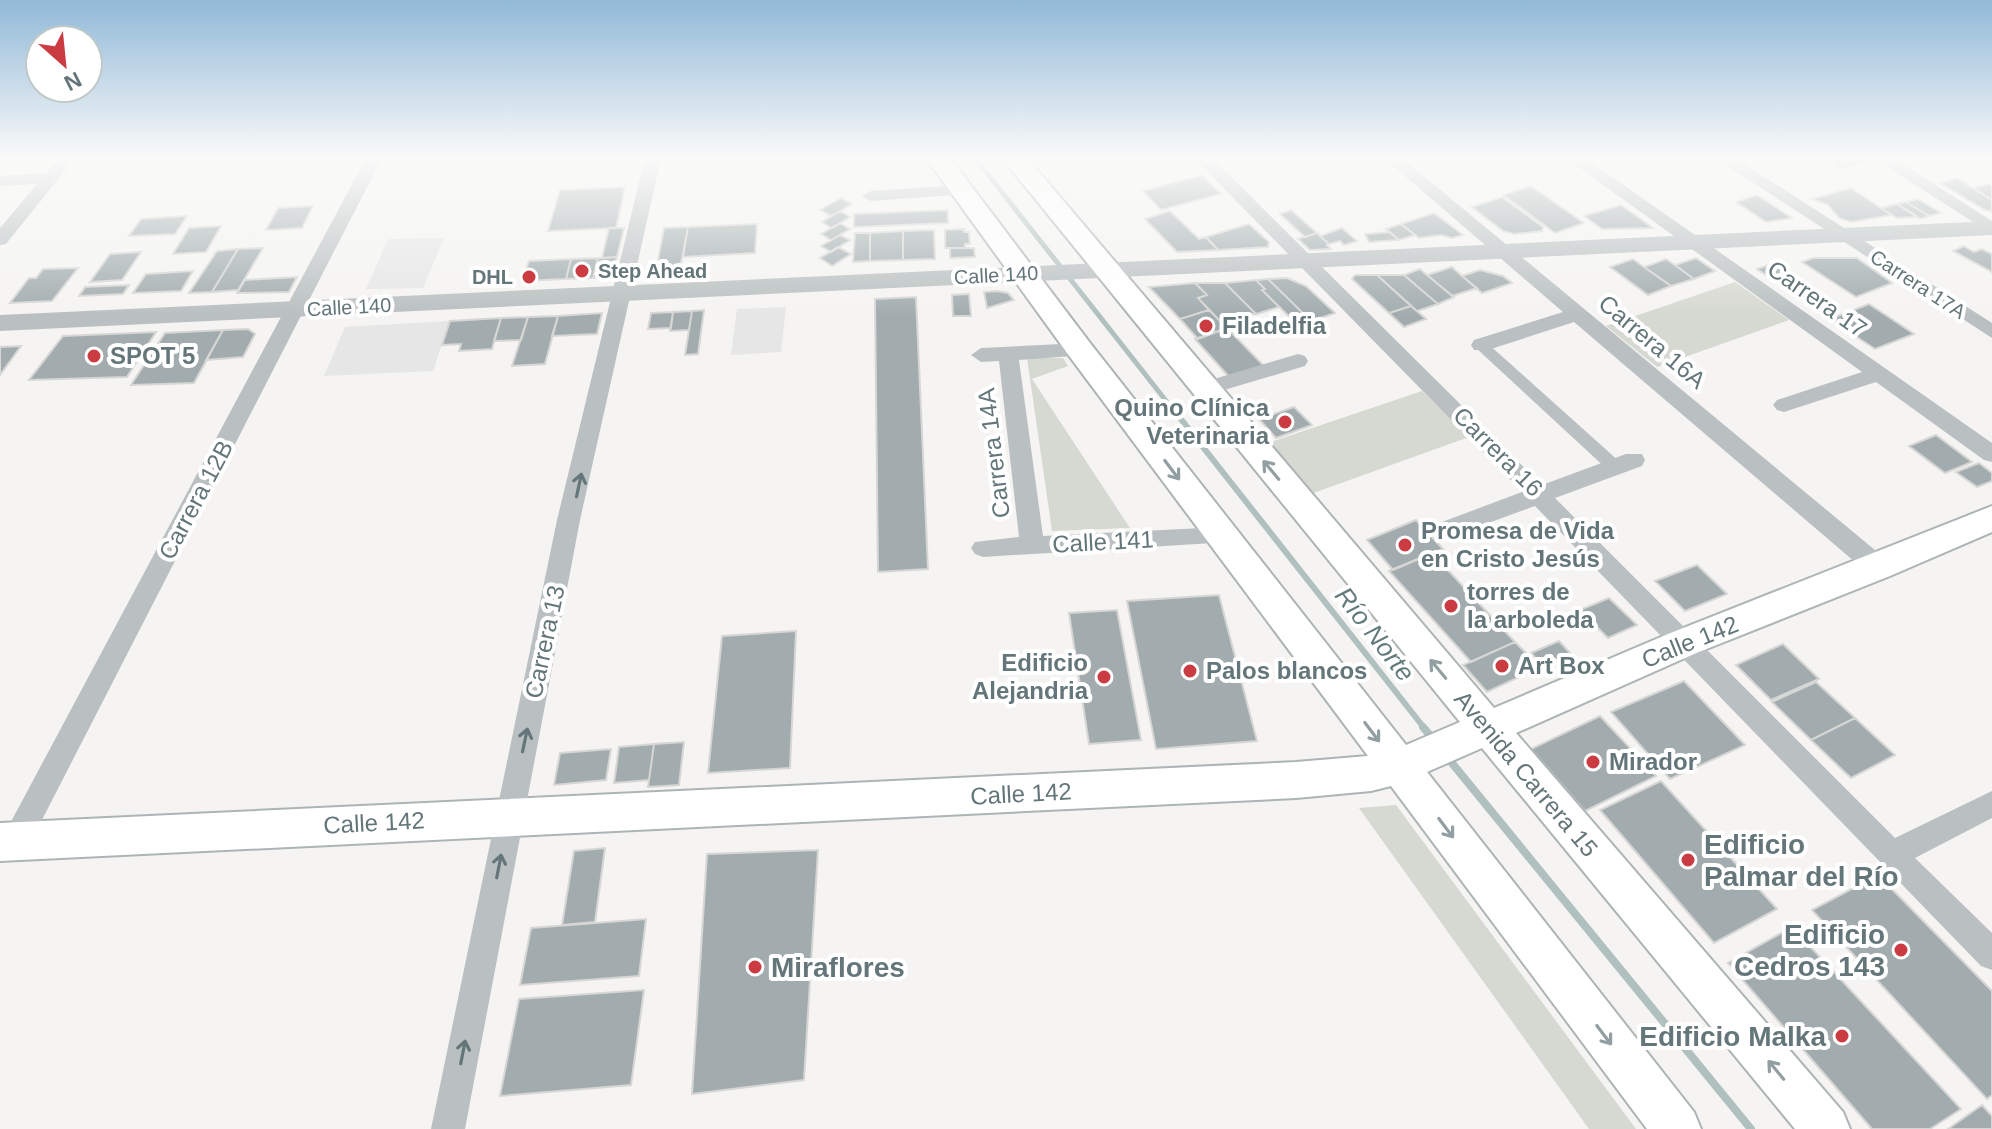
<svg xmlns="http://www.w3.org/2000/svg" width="1992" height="1129" font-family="Helvetica,sans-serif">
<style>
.built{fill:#e5e6e5}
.green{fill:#d6d9d1}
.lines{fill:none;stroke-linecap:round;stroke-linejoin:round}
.stream-far2{stroke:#b0c0bf;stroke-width:5}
.stream-far1{stroke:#b0c0bf;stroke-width:6}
.stream{stroke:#b0c0bf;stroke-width:8}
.building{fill:#a2acae;stroke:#d6d6d4;stroke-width:2}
.secondary-casing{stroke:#adb4b6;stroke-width:4}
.pedestrian{fill:#bac0c1;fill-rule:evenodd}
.minor{fill:#bac0c1;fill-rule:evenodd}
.tertiary{fill:#bac0c1;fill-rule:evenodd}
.secondary{fill:#fff;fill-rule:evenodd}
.oneway{stroke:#929fa2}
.oneway2{stroke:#64767a}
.poi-dot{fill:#cb3b42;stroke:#fff;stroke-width:3}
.labels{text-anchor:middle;stroke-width:8;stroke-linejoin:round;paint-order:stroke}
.far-poi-label{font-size:20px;font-weight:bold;fill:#64767a;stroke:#fff;text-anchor:start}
.far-street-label{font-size:20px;fill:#64767a;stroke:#fff}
.street-label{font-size:24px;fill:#64767a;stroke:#fff}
.poi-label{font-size:24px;font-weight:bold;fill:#64767a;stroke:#fff;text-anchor:start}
.water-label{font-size:26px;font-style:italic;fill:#637b7b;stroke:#fff}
.near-poi-label{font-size:28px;font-weight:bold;fill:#64767a;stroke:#fff;text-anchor:start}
</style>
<rect width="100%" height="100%" fill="#f5f4f2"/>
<path class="built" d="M444 238 423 288 366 289 388 239Z
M786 307 781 352 731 355 737 309Z
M450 321 433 371 324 376 345 327Z"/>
<path class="green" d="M1735 282 1789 320 1657 367 1606 326Z
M1027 358H1063L1068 366 1032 379 1130 528 1052 531Z
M1422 391 1469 437 1308 495 1265 444Z
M1396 805 1636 1129H1589L1359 808Z"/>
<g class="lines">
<path class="stream-far2" d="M975 158 1174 411"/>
<path class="stream-far1" d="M1173 409 1425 729"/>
<path class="stream" d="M1423 727 1433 739
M1447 757 1751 1129"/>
</g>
<path class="building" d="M1834 158H1863L1869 162 1840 169 1827 161Z
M1202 175 1221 194 1161 210 1143 191Z
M1957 178 1992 200V211L1985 210 1940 183Z
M1989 184 1992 186V200L1973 188Z
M1531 186 1584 223 1555 233 1503 195Z
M625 187 616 228 548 231 560 190Z
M1851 188 1881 208 1892 215 1851 222 1839 218 1828 205 1812 199Z
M1757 195 1792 218 1766 222 1736 202Z
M1502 197 1543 227 1542 231 1514 234 1503 231 1472 207Z
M841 198 852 204 831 216 820 210Z
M1918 199 1941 213 1929 216 1906 202Z
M1906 202 1929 216 1920 219 1897 204Z
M1897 204 1918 217 1897 218 1881 208Z
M1621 205 1653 228 1602 229 1584 216Z
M313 206 302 228 266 230 278 208Z
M948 210V223L854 227V214Z
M1291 210 1317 233 1305 237 1280 214Z
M840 211 850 217 832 228 822 222Z
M1170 211 1199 239 1206 237 1218 250 1177 252 1145 219Z
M1434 213 1463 235 1452 238 1441 235 1419 238 1401 224Z
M187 216 175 234 129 236 141 219Z
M840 223 850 229 831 240 821 234Z
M757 224 755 253 683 257 688 227Z
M1249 224 1269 242 1268 247 1218 250 1206 237Z
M1401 224 1415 235 1399 240 1386 229Z
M221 226 206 252 173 254 189 228Z
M688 227 679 275 655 276 664 228Z
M609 228H624L617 257 602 258Z
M1342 228 1357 241 1344 245 1340 241 1329 244 1320 236Z
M964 229V232H969L970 244H965V248H945V230Z
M934 230 935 259 903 260V231Z
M903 231V260L870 261V233Z
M1389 232 1399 240 1369 242 1365 234Z
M855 233H870V261L853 262Z
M1317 233 1329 244 1327 245 1331 249 1310 250 1298 239Z
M840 235 850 240 831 252 821 246Z
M1964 246 1974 252 1982 249 1992 254V272L1953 251Z
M838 247 851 254 832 266 820 258Z
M263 248 238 290 212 292 238 249Z
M950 248H974L975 257 950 258Z
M238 249 212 292 189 293 217 251Z
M141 252 122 280 90 282 110 254Z
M617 257 612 277 593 278 598 258Z
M598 258 593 278 566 279 571 259Z
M1696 258 1715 271 1694 279 1675 265Z
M1813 258H1857L1892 283 1856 297 1802 262Z
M571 259 566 279 522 281 529 261Z
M1633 259 1644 267 1671 286 1648 295 1610 267Z
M1666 259 1675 265 1694 279 1671 286 1644 267Z
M1774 263 1793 276 1776 282 1757 269Z
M1452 267 1462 276 1477 288 1452 296 1427 275Z
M78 268 52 301 10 303 29 278H36L43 269Z
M1420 269 1427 275 1454 297 1438 304 1404 275Z
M1480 270 1503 276 1512 283 1482 293 1462 276Z
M193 271 181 291 133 293 146 274Z
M1355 275H1377L1411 306 1389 313 1352 279Z
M1377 275H1404L1438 304 1417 311Z
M297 277 289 292 237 293 245 280Z
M1287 278 1306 286 1335 313 1311 321 1268 279Z
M1268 279 1311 321 1298 325 1262 290 1265 289 1256 280Z
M1256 280 1265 289 1262 290 1279 307 1256 314 1225 283Z
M1195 283 1207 295 1198 298 1209 310 1180 319 1149 287Z
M1195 283H1225L1255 313 1223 324 1198 298 1207 295Z
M129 285 123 294 79 296 85 287Z
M997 291 1008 293 1014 300 987 308 984 292Z
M969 294 971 316H953L952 295Z
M916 297 928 569 878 572 875 299Z
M1869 304 1914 334 1875 349 1830 319Z
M1411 306 1426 319 1404 327 1389 313Z
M704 310 698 354 685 355 692 311Z
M1209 310 1227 328 1198 339 1180 319Z
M692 311 689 330 670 331 673 312Z
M673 312 671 328 648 329 651 313Z
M602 313 597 334 552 336 558 316Z
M558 316 545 364 512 366 528 317Z
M528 317 521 340 494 341 501 318Z
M501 318 492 349 459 351 461 344 442 345 450 321Z
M1227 328 1264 366 1230 378 1195 339Z
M248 329 255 334 243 357 206 360 223 330Z
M223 330 194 383 131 385 165 333Z
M156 332 127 377 29 380 63 336Z
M21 346 0 375V347Z
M1294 407 1312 425 1276 438 1259 419Z
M1936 435 1972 462 1945 473 1909 446Z
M1979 463 1992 473V481L1977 487 1956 472Z
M1416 520 1443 549 1393 570 1367 540Z
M1432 553 1515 642 1471 662 1389 571Z
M1697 565 1727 594 1685 611 1655 581Z
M1219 595 1257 741 1156 749 1127 601Z
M1609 598 1637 625 1608 638 1580 610Z
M1117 610 1141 740 1089 744 1069 613Z
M796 631 790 768 708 773 722 636Z
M1559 641 1571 654 1542 666 1531 653Z
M1515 642 1540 667 1487 692 1463 665Z
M1783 644 1819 679 1771 700 1736 665Z
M1684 681 1745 745 1670 779 1611 712Z
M1816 682 1855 718 1811 740 1772 702Z
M1600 716 1656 776 1585 811 1531 749Z
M1855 718 1895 755 1851 778 1811 740Z
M684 742 679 785 648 787 654 744Z
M654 744 649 780 614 783 619 747Z
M611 749 606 780 554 785 560 753Z
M1661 781 1777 909 1714 943 1600 810Z
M605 848 595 922 562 925 574 851Z
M818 850 804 1080 692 1094 707 854Z
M1878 875 1992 991V1095L1987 1099 1812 910Z
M646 919 639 976 520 985 531 928Z
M1792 927 1961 1109 1930 1129H1872L1728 963Z
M644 990 631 1085 500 1096 519 999Z
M1982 1105 1992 1116V1129H1948Z"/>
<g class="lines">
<g class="secondary-casing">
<path id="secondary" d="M926 158H950L1090 343 1406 745 1460 722 1002 158H1027L1494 708 1668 634 1992 506V532L1890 576 1694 654 1516 733 1843 1112 1850 1129H1795L1482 748 1427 772 1694 1112 1701 1129H1647L1391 786 1371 791 1296 798 0 861V823L1296 762 1368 756 1070 357Z"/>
</g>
<path class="pedestrian" d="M1481 340 1486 342 1621 463 1623 467 1621 471H1609L1476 348V342Z"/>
<path class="minor" d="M58 158H75L6 244 0 245V228L37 184 0 186V176L46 173Z
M366 158H382L26 851 16 854 6 851 2 841 6 831Z
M645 158H661L580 520 465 1129H431L557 520Z
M1194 158H1212L1542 485 1626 454H1642L1645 460 1642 466 1555 498 1895 838 1992 791V818L1915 858 1992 933V970L1981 966 1535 506 1450 537 1442 534 1438 528 1442 522 1522 492Z
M1384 158H1402L1887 560 1890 567 1887 574 1878 576 1869 574 1574 322 1488 350H1474L1471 345 1474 340 1563 312Z
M1566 158H1585L1992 443V462L1984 460 1876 382 1784 412 1777 410 1773 405 1777 400 1862 372Z
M1715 158H1735L1992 323V338Z
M1873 158H1893L1992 221V234Z
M961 185 967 186 970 190 967 194 871 201 862 196 871 191Z
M1080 343 1087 345 1090 350 1087 355 1019 360 1043 536 1222 527 1230 530 1234 536 1230 542 983 557 975 554 971 548 975 542 1019 537 999 361 981 362 971 355 981 348Z
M1298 354 1305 356 1308 361 1305 366 1204 396 1197 394 1194 389 1197 384Z"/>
<path class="tertiary" d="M1992 221V235L0 331V315Z"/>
<use href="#secondary" class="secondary"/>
</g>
<defs><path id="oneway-shaft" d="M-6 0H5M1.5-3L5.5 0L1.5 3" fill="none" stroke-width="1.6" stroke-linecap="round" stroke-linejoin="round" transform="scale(2)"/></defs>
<g class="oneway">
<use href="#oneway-shaft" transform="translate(1172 470) rotate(53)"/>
<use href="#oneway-shaft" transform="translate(1271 470) rotate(-130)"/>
<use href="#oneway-shaft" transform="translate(1438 669) rotate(-130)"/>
<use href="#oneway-shaft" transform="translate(1372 732) rotate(53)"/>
<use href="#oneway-shaft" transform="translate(1446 828) rotate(53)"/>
<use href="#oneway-shaft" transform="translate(1604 1035) rotate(53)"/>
<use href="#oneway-shaft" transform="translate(1776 1070) rotate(-130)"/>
</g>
<g class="oneway2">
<use href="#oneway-shaft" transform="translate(579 485) rotate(-78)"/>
<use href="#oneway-shaft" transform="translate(525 740) rotate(-78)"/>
<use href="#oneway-shaft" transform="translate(499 866) rotate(-79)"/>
<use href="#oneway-shaft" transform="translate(463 1052) rotate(-79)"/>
</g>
<linearGradient id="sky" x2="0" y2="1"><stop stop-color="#91b9d8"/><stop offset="0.5" stop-color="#fafaf9"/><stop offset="1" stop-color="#fafaf9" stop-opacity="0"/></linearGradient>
<rect width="1992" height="316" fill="url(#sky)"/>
<g class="poi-dot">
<circle cx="582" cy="271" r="8"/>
<circle cx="529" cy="277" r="8"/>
<circle cx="1206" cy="326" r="8"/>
<circle cx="94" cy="356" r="8"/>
<circle cx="1285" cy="422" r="8"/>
<circle cx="1405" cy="545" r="8"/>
<circle cx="1451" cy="606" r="8"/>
<circle cx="1502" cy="666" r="8"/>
<circle cx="1190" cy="671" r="8"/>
<circle cx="1104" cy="677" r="8"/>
<circle cx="1593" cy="762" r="8"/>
<circle cx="1688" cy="860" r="8"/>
<circle cx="1901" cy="950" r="8"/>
<circle cx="755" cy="967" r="8"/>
<circle cx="1842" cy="1036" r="8"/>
</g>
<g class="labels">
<g class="far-poi-label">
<text x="598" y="278">Step Ahead</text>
<text x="513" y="284" text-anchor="end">DHL</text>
</g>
<g class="far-street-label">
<text transform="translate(996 275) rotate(-3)" y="7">Calle 140</text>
<text transform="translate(1918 284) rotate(33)" y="7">Carrera 17A</text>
<text transform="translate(349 307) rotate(-3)" y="7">Calle 140</text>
</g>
<g class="street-label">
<text transform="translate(1817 299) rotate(35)" y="8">Carrera 17</text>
<text transform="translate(1652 342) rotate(40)" y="8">Carrera 16A</text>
<text transform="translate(1498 452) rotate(45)" y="8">Carrera 16</text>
<text transform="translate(994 453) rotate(-97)" y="8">Carrera 14A</text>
<text transform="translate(196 500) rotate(-62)" y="8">Carrera 12B</text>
<text transform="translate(1103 542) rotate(-3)" y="8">Calle 141</text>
<text transform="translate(545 642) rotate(-78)" y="8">Carrera 13</text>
<text transform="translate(1690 642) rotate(-22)" y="8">Calle 142</text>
<text transform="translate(1526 774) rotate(50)" y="8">Avenida Carrera 15</text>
<text transform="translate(1021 794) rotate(-3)" y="8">Calle 142</text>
<text transform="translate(374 823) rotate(-3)" y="8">Calle 142</text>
</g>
<g class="poi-label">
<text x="1222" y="334">Filadelfia</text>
<text x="110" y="364">SPOT 5</text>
<text x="1269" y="416" text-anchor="end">Quino Clínica<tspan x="1269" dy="28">Veterinaria</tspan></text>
<text x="1421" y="539">Promesa de Vida<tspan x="1421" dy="28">en Cristo Jesús</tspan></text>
<text x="1467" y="600">torres de<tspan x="1467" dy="28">la arboleda</tspan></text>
<text x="1088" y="671" text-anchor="end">Edificio<tspan x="1088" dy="28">Alejandria</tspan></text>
<text x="1518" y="674">Art Box</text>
<text x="1206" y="679">Palos blancos</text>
<text x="1609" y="770">Mirador</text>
</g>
<g class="water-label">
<text transform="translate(1375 634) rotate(52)" y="9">Río Norte</text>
</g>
<g class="near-poi-label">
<text x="1704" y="854">Edificio<tspan x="1704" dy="32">Palmar del Río</tspan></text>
<text x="1885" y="944" text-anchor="end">Edificio<tspan x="1885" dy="32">Cedros 143</tspan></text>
<text x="771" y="977">Miraflores</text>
<text x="1826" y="1046" text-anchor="end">Edificio Malka</text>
</g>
</g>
<g transform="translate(64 64) rotate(153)"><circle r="38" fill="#ffffff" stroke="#c1c8ca" stroke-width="2"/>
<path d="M0-6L14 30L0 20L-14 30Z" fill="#cb3b42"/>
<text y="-12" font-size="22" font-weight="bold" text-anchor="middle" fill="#64767a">N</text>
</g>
</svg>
